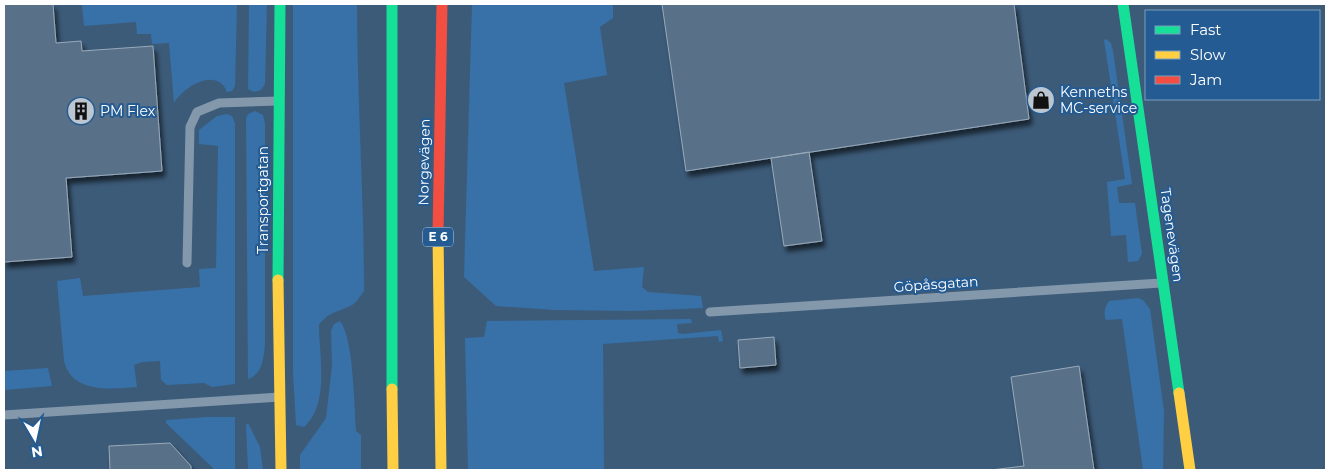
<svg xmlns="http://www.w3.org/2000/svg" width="1330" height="474" font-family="Montserrat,sans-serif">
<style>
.green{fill:#3771a8}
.building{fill:#587088;stroke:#98aaba;filter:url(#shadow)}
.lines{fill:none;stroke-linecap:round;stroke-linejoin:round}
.lane{stroke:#8498ab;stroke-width:9}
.fast{stroke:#16e098;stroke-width:11}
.slow{stroke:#ffcf43;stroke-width:11}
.jam{stroke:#f24e42;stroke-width:11}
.labels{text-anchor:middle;stroke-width:4;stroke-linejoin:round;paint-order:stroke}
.shield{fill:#235b92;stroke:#bdcede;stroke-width:1}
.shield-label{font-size:12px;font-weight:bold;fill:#fff}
.poi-label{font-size:14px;fill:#fff;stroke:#235b92;text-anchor:start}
.street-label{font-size:14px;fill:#fff;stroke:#235b92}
</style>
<defs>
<filter id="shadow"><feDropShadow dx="3" dy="5.5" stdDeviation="2.5" flood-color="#0009"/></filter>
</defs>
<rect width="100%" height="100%" fill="#3c5b79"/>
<path class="green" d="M82 4H237L235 86 232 91 227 92C217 66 183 87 174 103L169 43 152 44 151 34H137L136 22 84 26Z
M249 4H267L265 84 261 90 254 92 248 89Z
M293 4H357C357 100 364 195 364 291 360 296 356 304 350 306 338 312 328 312 319 325 319 355 330 404 304 427L296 425 293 374Z
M472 4H613V18L600 27 607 75 564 83 594 271 644 267 642 287 648 292 701 296 703 308 634 311 555 310 496 306 464 277Z
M1106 39 1111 43 1113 51 1132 184 1117 187 1119 203H1135L1142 254 1138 261 1128 262 1126 235 1111 236 1107 182 1125 179 1104 40Z
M255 111 263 115 265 124V343C264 356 263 374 248 379L246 118 248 114Z
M227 114 232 116 235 123V384L212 387 204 383 167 385 161 380 160 361 142 362 134 365 137 387C111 389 72 394 64 361L57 281 80 278 83 296 200 287 199 269 216 268 218 146 199 144V130L217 116Z
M1138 298 1143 300 1150 309 1164 411 1163 470H1143L1122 319 1106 320C1103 313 1105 307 1109 301Z
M691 319 692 323 677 324 678 333 683 334 721 330 723 341 719 342 718 336 603 344 604 470H468L465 338 484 337 487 321Z
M340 321C354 339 354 406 356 431L361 435V470H300V455L326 418 332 366 331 331 334 324Z
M48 368 52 386 4 390V371Z
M207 417H235V470H215L166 423V420Z
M248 423 260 447 263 470H248L246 425Z"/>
<path class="building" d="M4 4H53L56 43 81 41 82 51 153 46 162 171 66 178 72 257 4 262Z
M662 4H1014L1029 119 686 171Z
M809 152 822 241 784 246 771 158Z
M774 337 776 365 740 368 738 340Z
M1079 366 1094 470H991L1024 466 1011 377Z
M170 443 191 466V470H110L109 446Z"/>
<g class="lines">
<path class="lane" d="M187 263 190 127 197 112 219 103 278 101
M710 312 1161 283
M4 415 279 397"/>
<path class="fast" d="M392 4V389
M1123 4 1179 393
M278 280 280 4"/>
<path class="slow" d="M438 234 441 470
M278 280 281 470
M392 389 393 470
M1179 393 1190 470"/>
<path class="jam" d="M438 234 442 4"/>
</g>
<defs>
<g id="shop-disc" transform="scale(1.4375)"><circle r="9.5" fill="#bbc6d0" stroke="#235b92"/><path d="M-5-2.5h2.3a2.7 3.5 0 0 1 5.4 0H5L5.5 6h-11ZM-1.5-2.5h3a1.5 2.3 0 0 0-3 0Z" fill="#111"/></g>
<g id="building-disc" transform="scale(1.4375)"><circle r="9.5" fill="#bbc6d0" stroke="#235b92"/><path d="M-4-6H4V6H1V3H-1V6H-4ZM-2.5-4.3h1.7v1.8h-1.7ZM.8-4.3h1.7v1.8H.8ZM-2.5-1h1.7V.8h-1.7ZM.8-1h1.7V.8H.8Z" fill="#111"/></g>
</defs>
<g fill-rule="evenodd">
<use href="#shop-disc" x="1041" y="100"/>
<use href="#building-disc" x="81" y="111"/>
</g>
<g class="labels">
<rect class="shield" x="423" y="227.5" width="30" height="19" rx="4"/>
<g class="shield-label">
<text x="438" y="241">E 6</text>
</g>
<g class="poi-label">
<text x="1060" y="97">Kenneths<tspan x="1060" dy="16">MC-service</tspan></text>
<text x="100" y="116">PM Flex</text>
</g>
<g class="street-label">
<text transform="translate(424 162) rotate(-89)" y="5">Norgevägen</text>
<text transform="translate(263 200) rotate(-90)" y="5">Transportgatan</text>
<text transform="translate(1172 235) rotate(82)" y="5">Tagenevägen</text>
<text transform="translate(936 284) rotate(-4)" y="5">Göpåsgatan</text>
</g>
</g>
<rect width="1330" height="474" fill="none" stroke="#ffffff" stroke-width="10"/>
<rect x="1145" y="10" width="175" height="90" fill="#235b92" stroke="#7b9dbe"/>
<rect x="1155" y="26" width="25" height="8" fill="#16e098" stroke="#7b9dbe"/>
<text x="1190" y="35" font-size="15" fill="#ffffff">Fast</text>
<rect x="1155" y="51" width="25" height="8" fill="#ffcf43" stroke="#7b9dbe"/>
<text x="1190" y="60" font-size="15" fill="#ffffff">Slow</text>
<rect x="1155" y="76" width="25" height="8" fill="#f24e42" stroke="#7b9dbe"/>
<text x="1190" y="85" font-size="15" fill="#ffffff">Jam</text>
<g transform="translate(35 439) rotate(171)" stroke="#235b92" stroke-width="4" paint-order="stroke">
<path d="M0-4L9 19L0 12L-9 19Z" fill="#ffffff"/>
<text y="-8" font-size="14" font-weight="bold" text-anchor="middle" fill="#ffffff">N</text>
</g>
</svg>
